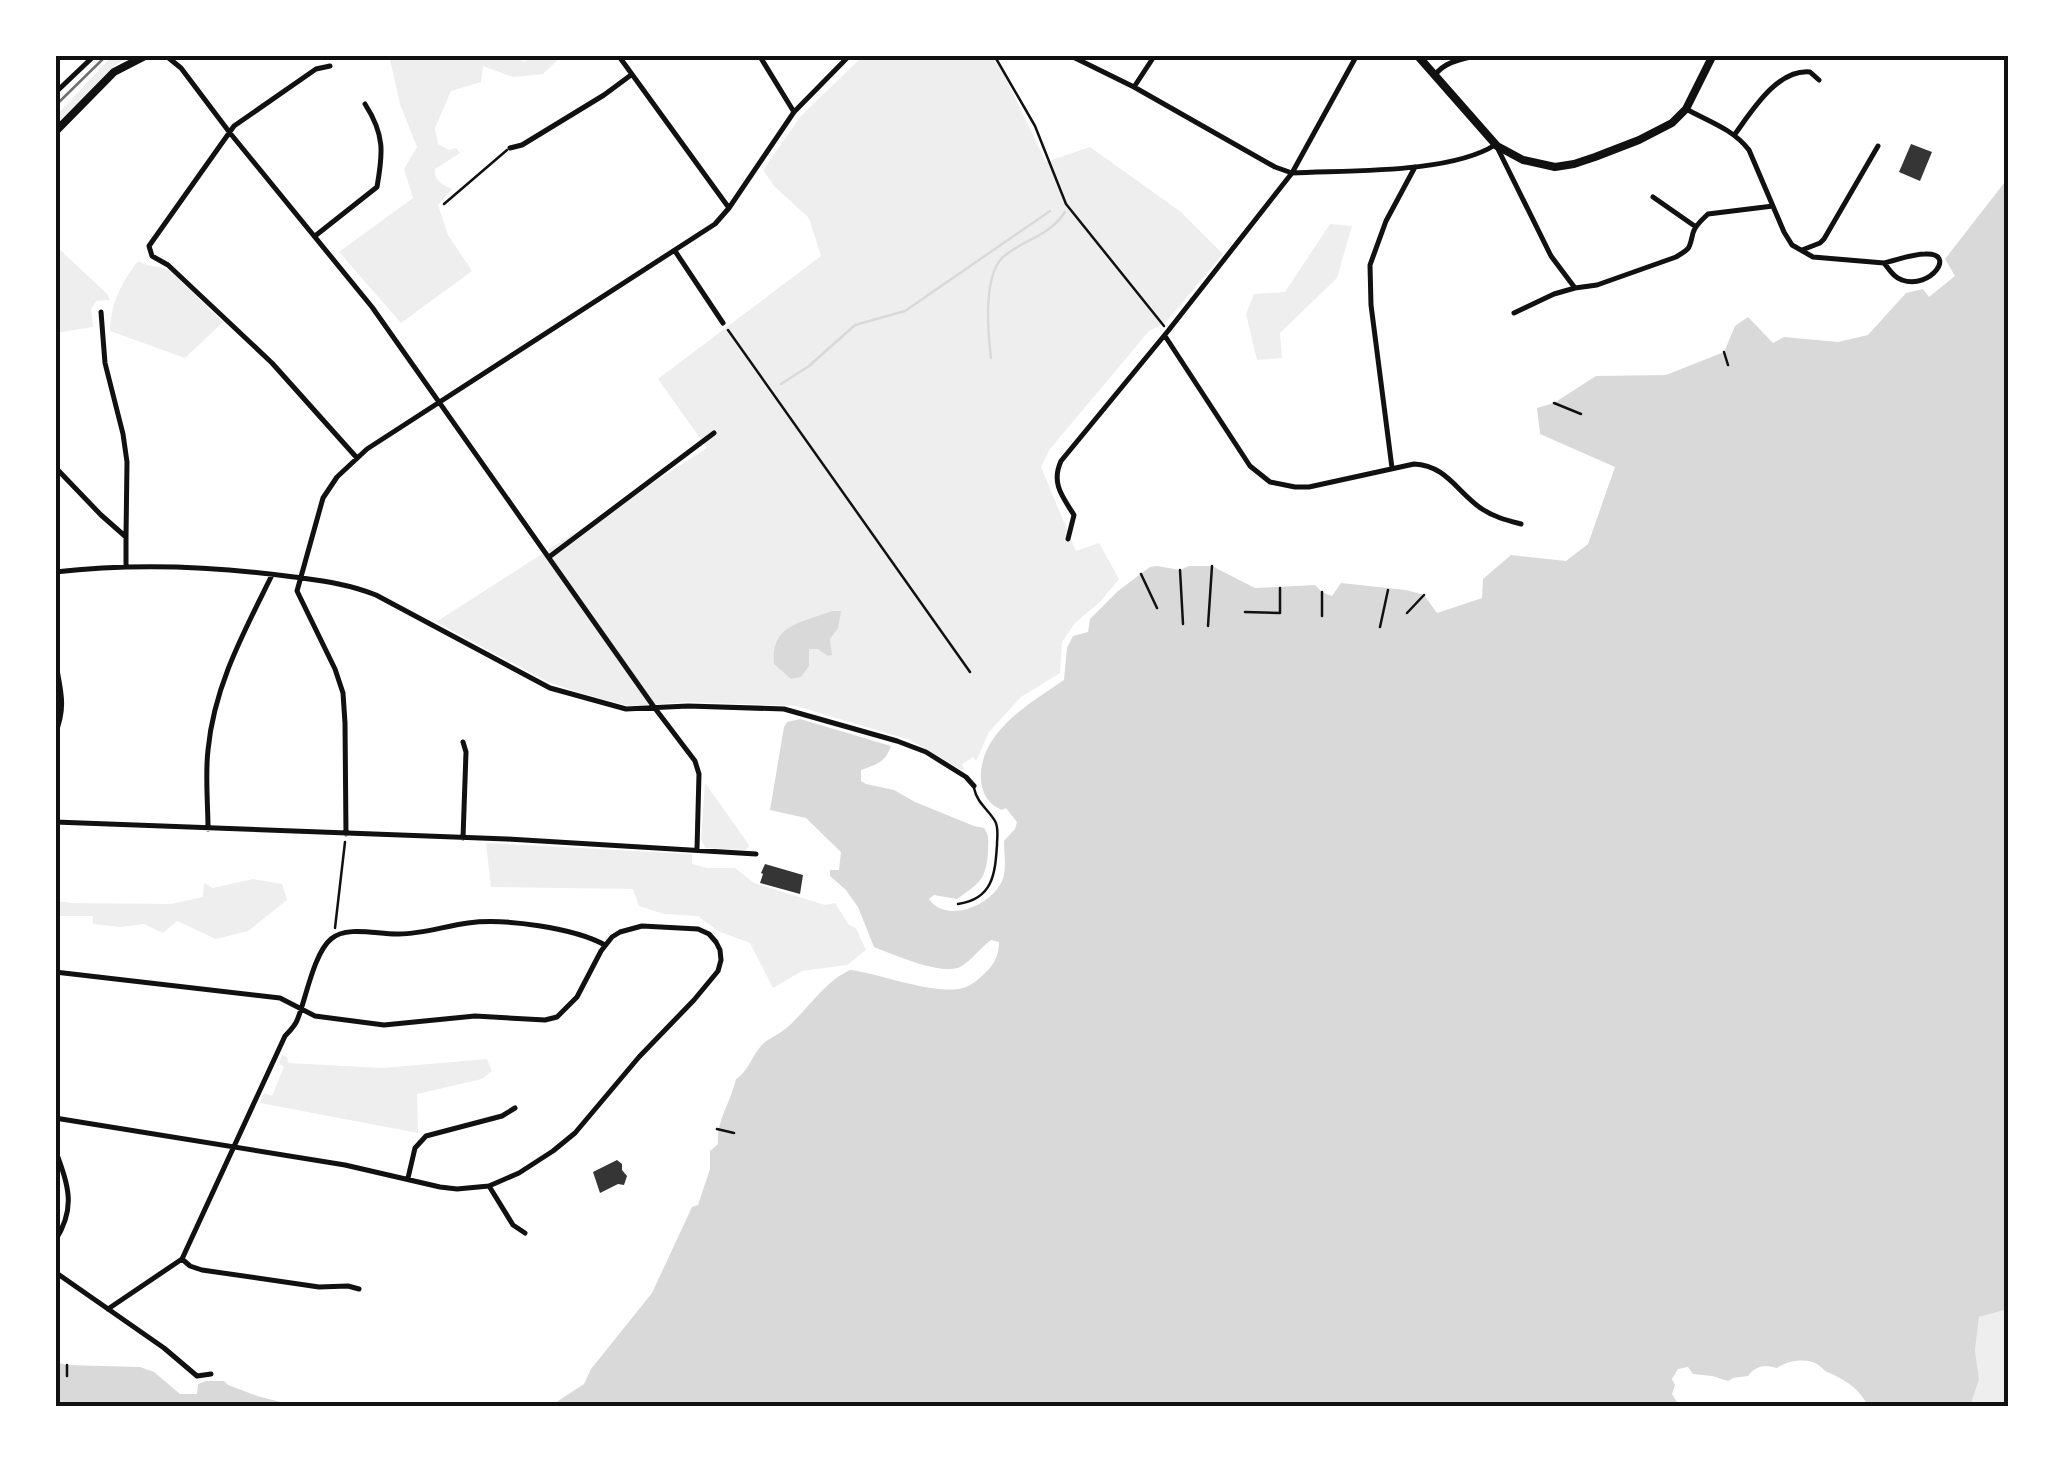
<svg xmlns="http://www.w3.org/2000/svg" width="2063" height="1462" font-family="Merriweather,serif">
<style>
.green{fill:#eee}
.water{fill:#d9d9d9}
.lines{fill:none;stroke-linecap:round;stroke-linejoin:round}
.stream{stroke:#d9d9d9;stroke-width:2.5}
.building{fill:#353535}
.path{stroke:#111;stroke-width:2.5}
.service{stroke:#111;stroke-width:2.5}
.minor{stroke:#111;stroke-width:5}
.tertiary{stroke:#111;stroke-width:8}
.tram{stroke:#707070;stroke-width:2.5}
.neatline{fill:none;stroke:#111;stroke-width:4}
</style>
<rect width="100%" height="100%" fill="#fff"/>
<path class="green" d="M113 55H135L115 65 55 125V117Z
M385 55H515L524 62 536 55H563L543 74 513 77 483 66 481 82 451 91 435 128 438 144 449 150 456 148 460 153 435 169C434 180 442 185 452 189L438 205 448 235 472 271 401 323 339 252 413 198 404 169 417 147 400 104 390 60Z
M864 55H990L1002 71 1046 162 1090 147 1181 212 1223 254 1166 322 1149 331 1050 449 1041 467 1076 551 1099 543 1119 579 1100 602 1075 623 1062 642 1060 673 1021 697 989 732 976 761 973 757 962 764 964 769 962 770 910 740 796 706 689 702 629 706 584 694 548 682 436 622 707 448 658 379 821 256 809 218 774 186 763 170 801 116Z
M1330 224 1352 226 1337 278 1280 333 1282 358 1257 360 1246 314 1254 294 1285 292Z
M55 245 107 294 110 300 96 301 91 309 93 327 55 333Z
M138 261C149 267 158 266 169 270L223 322 185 358 110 331C111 302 121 284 138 261Z
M705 783 745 839 749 846 746 850 705 848 701 839Z
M486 843 692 854V864L707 868H735L754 883 825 905 835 903 849 925 856 928 866 950 847 965 802 971 773 988 750 943 718 931 698 916 664 914 639 906 633 889 491 887Z
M253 879 282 884 287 900 248 931 216 939 177 921 163 933 144 924 120 927 93 924V916H55V897L57 901 72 903 171 904 203 897 204 883 213 888Z
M282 1055 287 1057 288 1063 382 1068 487 1059 492 1071 482 1079 417 1094 418 1133 260 1103 264 1093 272 1096 284 1067 279 1064Z
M2008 1309V1407H1970L1979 1379 1975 1350 1979 1317Z"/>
<path class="water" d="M2008 178V1309L1979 1317 1975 1350 1979 1379 1970 1407H1868C1861 1389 1844 1379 1827 1372 1823 1370 1820 1365 1815 1363 1803 1358 1787 1361 1777 1368 1765 1365 1756 1365 1748 1376L1733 1378 1728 1381 1712 1376 1693 1374 1688 1367 1678 1369 1672 1379 1675 1385 1672 1394 1680 1407H549L584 1384 591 1369 652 1293 692 1207 698 1205 710 1169V1151L718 1144C716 1121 731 1102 736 1079 750 1070 752 1053 765 1042 774 1036 783 1032 791 1024 810 1006 826 981 850 970 879 973 943 999 968 986 975 983 982 976 987 971 995 963 999 954 999 942L991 940C980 948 971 961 960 967 942 976 892 954 874 947L858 907 846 890 830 876V870H839L841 852 806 818 770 810 784 727 787 722 800 719 891 746C885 763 877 764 861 770V781L866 784 894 790 915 802 974 826 984 828C990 837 988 842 988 852 986 881 979 883 957 899L934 895 929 899C946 924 991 906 1002 881 1007 870 1004 853 1004 841L1015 829 1017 822 1006 808 1002 810C989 805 982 794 981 780 978 733 1030 703 1064 680L1067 648 1073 636 1088 632 1090 619 1118 591 1150 567 1157 566 1180 570 1189 566H1212L1255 588 1315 585 1322 592 1332 596 1341 583 1406 590 1424 595 1437 613 1482 598 1483 579 1511 555 1566 561 1588 544 1615 467 1540 434 1537 408 1554 403 1596 376 1666 375 1724 352 1735 326 1748 317 1773 343 1784 337 1838 342 1868 335 1906 293 1923 289 1929 297 1955 276 1945 259Z
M832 611H841L838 628 830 639 832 655 828 656 818 649H809V666L801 677 791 679 774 664C770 624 802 623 832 611Z
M55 1362 67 1365 140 1367 154 1372 180 1394H197L198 1384 206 1381H224L228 1385 257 1396 300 1407H55Z"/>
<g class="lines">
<path class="stream" d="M991 358C988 333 983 278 1002 258 1021 240 1048 238 1065 212
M781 384 809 366 855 325 905 311 1050 211"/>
</g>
<path class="building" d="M1911 144 1932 152 1920 181 1899 172Z
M765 864 803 875 800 894 760 883 763 874 761 873Z
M617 1160 622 1164V1170L627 1176 624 1185 618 1184 600 1193 593 1172Z"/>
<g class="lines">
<path class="path" d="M994 55 1035 126 1066 204 1164 326
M728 330 970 672
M1724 352 1728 365
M1554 403 1581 414
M1180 570 1183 624
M1141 574 1157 608
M1245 612 1280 613V588
M1407 613 1424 595
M1322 616V592
M1208 626 1212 566
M1380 627 1388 590
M335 928 345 842
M717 1129 734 1133
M67 1365V1376"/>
<path class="service" d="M444 204 507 150
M958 904C993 899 995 874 997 845 997 836 999 828 995 821 988 809 977 803 974 788"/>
<path class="minor" d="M165 55 181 68 230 133 372 307 654 707 695 761 699 774 697 849
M618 55 729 208
M759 55 794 112
M1069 55 1134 87 1275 167 1292 173 1357 55
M330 66 316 69 234 126 149 246 152 256 168 265 272 363 357 458
M1435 75C1445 61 1463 59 1479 55
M1134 87 1155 55
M55 93 95 55
M1686 109C1708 121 1733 129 1749 150L1784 232 1792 245 1813 257 1884 263C1890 270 1894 278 1902 280 1931 290 1957 252 1925 254 1912 254 1897 260 1884 263
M1735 134C1752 111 1777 69 1810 72L1819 80
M510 148 522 145 604 95 631 75
M1498 149 1551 256 1575 288 1597 285 1676 257C1691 248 1689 249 1693 233 1695 225 1703 219 1708 214L1773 206
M1653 197 1696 227
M315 236 377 187C383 153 385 135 365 104
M1802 250 1820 243 1824 239 1878 146
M675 251 723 323
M101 312 105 363 123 434 127 462 126 537
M1514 313 1554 294 1575 288
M1165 336 1250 466 1270 482 1295 487H1309L1414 464C1446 465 1458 493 1482 509 1494 517 1506 520 1521 524
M55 467 101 515 126 537V566
M1392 468 1371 305 1370 265 1386 221 1415 167
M1068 539 1074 515C1062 496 1051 483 1061 461L1168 331 1292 173C1347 170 1449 174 1495 145
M549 557 714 433
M55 572C135 563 214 566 294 577 323 581 349 584 376 595L550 688 626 709 688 706 784 709 897 741 926 752 966 777 974 786
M55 659C60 689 67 706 55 734
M463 742 466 752 463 838
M55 822 507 839 756 854
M208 829C208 803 205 776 208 750 214 686 244 632 272 575
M346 834 345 723 343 693 335 669 297 591 323 498 337 477 367 449 715 224 729 208 794 112 850 55
M55 972 280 998 315 1016 384 1025 475 1016 545 1020 557 1017 577 997 601 951 612 937 620 932 642 926 698 929 709 934 716 942 720 950 721 960 718 971 694 1000 639 1057 575 1133 553 1151 519 1173 489 1186 457 1189 440 1187 345 1165 55 1118
M55 1149C68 1185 77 1207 55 1241
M408 1178 415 1148 426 1136 502 1116 515 1108
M489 1186 513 1225 525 1233
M182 1259 190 1266 202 1270 319 1287 348 1286 359 1289
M55 1272 164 1348 197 1376 211 1374
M108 1309 182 1259 285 1036C290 1031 296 1025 298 1018 306 998 314 953 331 939 347 925 379 935 399 934 423 934 445 926 468 923 505 918 574 928 605 945"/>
<path class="tertiary" d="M1417 55 1497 146 1523 160 1555 167 1574 164 1595 157 1639 140 1672 123 1686 109 1713 55
M55 132 114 72 147 55"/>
<path class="tram" d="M55 106 107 55"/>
</g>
<rect width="2063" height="1462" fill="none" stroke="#ffffff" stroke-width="115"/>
<rect x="58" y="58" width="1948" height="1346" class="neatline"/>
</svg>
